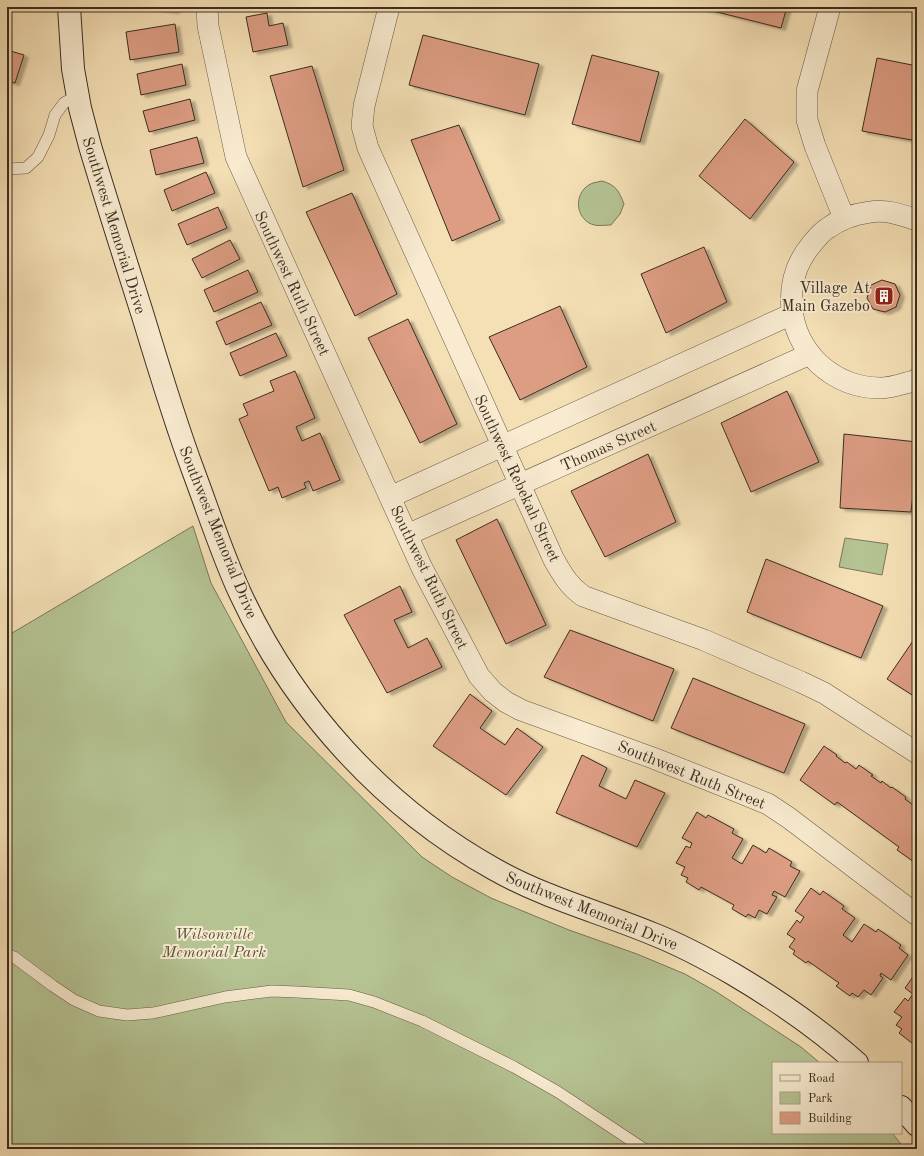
<svg xmlns="http://www.w3.org/2000/svg" width="924" height="1156" font-family="'Old Standard TT',serif">
<style>
.green{fill:#b5c393;stroke:#78785a}
.building{fill:#dd9d83;stroke:#3a2d20;filter:url(#shadow)}
.lines{fill:none;stroke-linecap:round;stroke-linejoin:round}
.lane-casing{stroke:#695a46;stroke-width:12}
.street-casing{stroke:#695a46;stroke-width:22}
.secondary-casing{stroke:#3a2d20;stroke-width:24}
.lane{stroke:#f8ebd0;stroke-width:11}
.street{stroke:#f8ebd0;stroke-width:21}
.secondary{stroke:#f8ebd0;stroke-width:22}
.labels{text-anchor:middle;stroke-width:4;stroke-linejoin:round;paint-order:stroke}
.street-label{font-size:16px;fill:#3a2d20;stroke:#f8ebd0}
.poi-label{font-size:16px;fill:#3a2d20;stroke:#f8ebd0;text-anchor:end}
.park-label{font-size:16px;font-style:italic;fill:#59523d;stroke:#f8ebd0}
</style>
<defs>
<filter id="shadow"><feDropShadow dx="4.5" dy="2.5" stdDeviation="1" flood-color="#0004"/></filter>
</defs>
<rect width="100%" height="100%" fill="#f5e0b6"/>
<filter id="stains"><feTurbulence type="fractalNoise" baseFrequency=".005" numOctaves="4"/><feColorMatrix values="0 0 0 0 .2 0 0 0 0 .09 0 0 0 0 .02 0 0 0 .5 -.17"/></filter>
<radialGradient id="worn" r=".72"><stop offset=".6" stop-color="#630" stop-opacity="0"/><stop offset="1" stop-color="#630" stop-opacity=".3"/></radialGradient>
<path class="green" d="M602 181C616 185 619 191 624 204L620 214 611 225C604 225 596 227 589 223 573 213 576 189 593 183 596 182 599 182 602 181Z
M193 526 211 583 286 722 422 857 452 877 491 898 569 930 637 954 685 974 715 991 752 1015 801 1047 820 1063H773V1133H892L905 1149H7V636Z
M845 538 888 544 882 575 839 567Z"/>
<path class="building" d="M144 7H175V11Z
M697 7H787L781 28Z
M267 13 269 26 283 23 288 45 253 52 246 17Z
M175 24 179 52 130 60 126 32Z
M423 35 539 64 525 115 409 85Z
M7 50 24 55 15 83 7 81Z
M592 55 659 72 640 142 572 124Z
M877 58 917 66V141L862 131Z
M182 64 186 85 141 95 137 74Z
M312 66 344 170 303 187 270 76Z
M190 99 195 120 149 132 143 111Z
M745 119 794 162 750 219 699 176Z
M459 125 500 220 452 241 411 140Z
M197 137 204 163 156 175 150 150Z
M206 172 215 193 172 211 164 190Z
M352 193 397 294 355 316 306 212Z
M218 207 227 228 187 245 178 224Z
M230 240 240 259 202 278 192 259Z
M704 247 727 302 666 333 641 274Z
M248 270 258 292 214 312 204 290Z
M882 280 895 284 900 295 896 307 885 312 873 309 867 298 871 285Z
M261 302 272 325 226 345 216 322Z
M560 306 587 367 520 400 489 337Z
M408 319 457 424 420 443 368 338Z
M276 333 287 356 240 376 230 353Z
M295 371 315 418 296 427 302 441 320 433 340 480 313 491 309 481 304 483 306 488 282 498 278 487 269 491 239 419 248 415 243 404 274 391 270 381Z
M787 391 819 462 751 492 721 423Z
M844 434 917 442V459L911 512 840 508Z
M648 454 676 522 605 557 571 491Z
M497 519 546 625 506 644 456 540Z
M766 559 883 606 861 658 747 612Z
M400 586 412 612 394 620 408 648 427 638 442 667 387 693 344 615Z
M570 630 674 669 653 721 544 677Z
M917 635V698L887 679Z
M693 678 805 724 784 773 671 728Z
M470 694 492 711 480 728 505 745 517 728 543 747 506 795 433 746Z
M824 746 837 755 836 756 845 763 847 762 856 769 859 765 873 775 871 776 881 783 882 781 891 788 892 787 906 797 905 799 913 805 914 803 917 806V864L897 850 899 847 844 807 837 802 835 805 800 780Z
M582 755 607 768 599 786 626 799 635 780 665 793 637 847 556 813Z
M697 812 706 818 708 815 734 829 732 833 743 839 732 858 742 864 753 845 766 853 769 848 792 862 790 866 800 871 785 897 774 891 772 895 777 897 767 914 759 910 755 918 748 914 746 917 732 909 734 905 701 887 699 890 686 882 688 878 681 875 685 867 676 863 686 846 690 848 692 843 682 838Z
M811 888 820 895 823 891 844 906 842 909 855 918 843 935 852 942 864 924 876 932 878 929 901 945 899 948 908 955 891 980 881 973 880 976 883 978 871 995 864 990 858 997 852 993 850 996 836 986 839 983 808 961 806 963 793 954 795 951 789 947 795 939 787 934 797 920 800 923 804 917 795 911Z
M917 971V1041L915 1039 912 1043 899 1033 902 1029 896 1025 902 1017 894 1012 905 998 908 1001 913 994 905 988Z"/>
<g class="lines">
<g class="lane-casing">
<path id="lane" d="M7 169 26 168 38 157 49 135 55 115 64 103 78 95
M7 954 14 957 53 986 74 1000 99 1011 127 1015 153 1013 225 997 272 991 297 992 349 995 374 1002 422 1021 514 1067 558 1092 644 1149"/>
</g>
<g class="street-casing">
<path id="street" d="M207 7 208 26 236 157 422 568 479 676 493 692 506 702 521 710 653 758 736 791 768 804 789 818 917 915
M389 7 364 106 362 126 368 148 554 560C563 575 568 585 583 596L704 640 801 682 824 693 917 753
M830 7 807 91V120L815 146 844 218
M917 220C902 215 886 209 870 212 855 214 840 219 828 228 821 232 816 239 811 245 782 280 786 331 818 363 835 379 857 388 881 388 892 388 904 383 914 381L917 379
M390 497 792 314
M407 535 810 354"/>
</g>
<g class="secondary-casing">
<path id="secondary" d="M69 7 73 69 80 108 90 146C107 203 125 259 143 316 159 369 175 422 194 473 209 513 222 554 240 593 293 708 383 807 494 869 545 898 600 912 653 934 681 945 707 959 733 974 777 1000 819 1029 857 1063
M901 1107 917 1125"/>
</g>
<use href="#lane" class="lane"/>
<use href="#street" class="street"/>
<use href="#secondary" class="secondary"/>
</g>
<defs>
<g id="building-square" transform="scale(1)"><rect x="-9" y="-9" width="18" height="18" rx="4" fill="#8f2418" stroke="#f8ebd0"/><path d="M-4-6H4V6H1V3H-1V6H-4ZM-2.5-4.3h1.7v1.8h-1.7ZM.8-4.3h1.7v1.8H.8ZM-2.5-1h1.7V.8h-1.7ZM.8-1h1.7V.8H.8Z" fill="#fff"/></g>
</defs>
<g fill-rule="evenodd">
<use href="#building-square" x="884" y="296"/>
</g>
<g class="labels">
<g class="street-label">
<text transform="translate(115 225) rotate(73)" y="6">Southwest Memorial Drive</text>
<text transform="translate(293 283) rotate(65)" y="6">Southwest Ruth Street</text>
<text transform="translate(608 445) rotate(-24)" y="6">Thomas Street</text>
<text transform="translate(518 478) rotate(65)" y="6">Southwest Rebekah Street</text>
<text transform="translate(219 532) rotate(68)" y="6">Southwest Memorial Drive</text>
<text transform="translate(430 577) rotate(64)" y="6">Southwest Ruth Street</text>
<text transform="translate(692 774) rotate(22)" y="6">Southwest Ruth Street</text>
<text transform="translate(592 910) rotate(22)" y="6">Southwest Memorial Drive</text>
</g>
<g class="poi-label">
<text x="870" y="293">Village At<tspan x="870" dy="18">Main Gazebo</tspan></text>
</g>
<g class="park-label">
<text x="214" y="939">Wilsonville<tspan x="214" dy="18">Memorial Park</tspan></text>
</g>
</g>
<rect width="924" height="1156" fill="none" stroke="#f5e0b6" stroke-width="24"/>
<rect x="8" y="8" width="908" height="1140" fill="none" stroke="#3a2d20" stroke-width="2"/>
<rect x="12" y="12" width="900" height="1132" fill="none" stroke="#3a2d20"/>
<rect x="772" y="1062" width="130" height="72" fill="#f8ebd0" stroke="#ac9f8a"/>
<rect x="780" y="1075" width="20" height="6" fill="#f8ebd0" stroke="#ac9f8a"/>
<text x="808" y="1082" font-size="12" fill="#3a2d20">Road</text>
<rect x="780" y="1092" width="20" height="12" fill="#b5c393" stroke="#ac9f8a"/>
<text x="808" y="1102" font-size="12" fill="#3a2d20">Park</text>
<rect x="780" y="1112" width="20" height="12" fill="#dd9d83" stroke="#ac9f8a"/>
<text x="808" y="1122" font-size="12" fill="#3a2d20">Building</text>
<rect width="100%" height="100%" filter="url(#stains)"/>
<rect width="100%" height="100%" fill="url(#worn)"/>
</svg>
